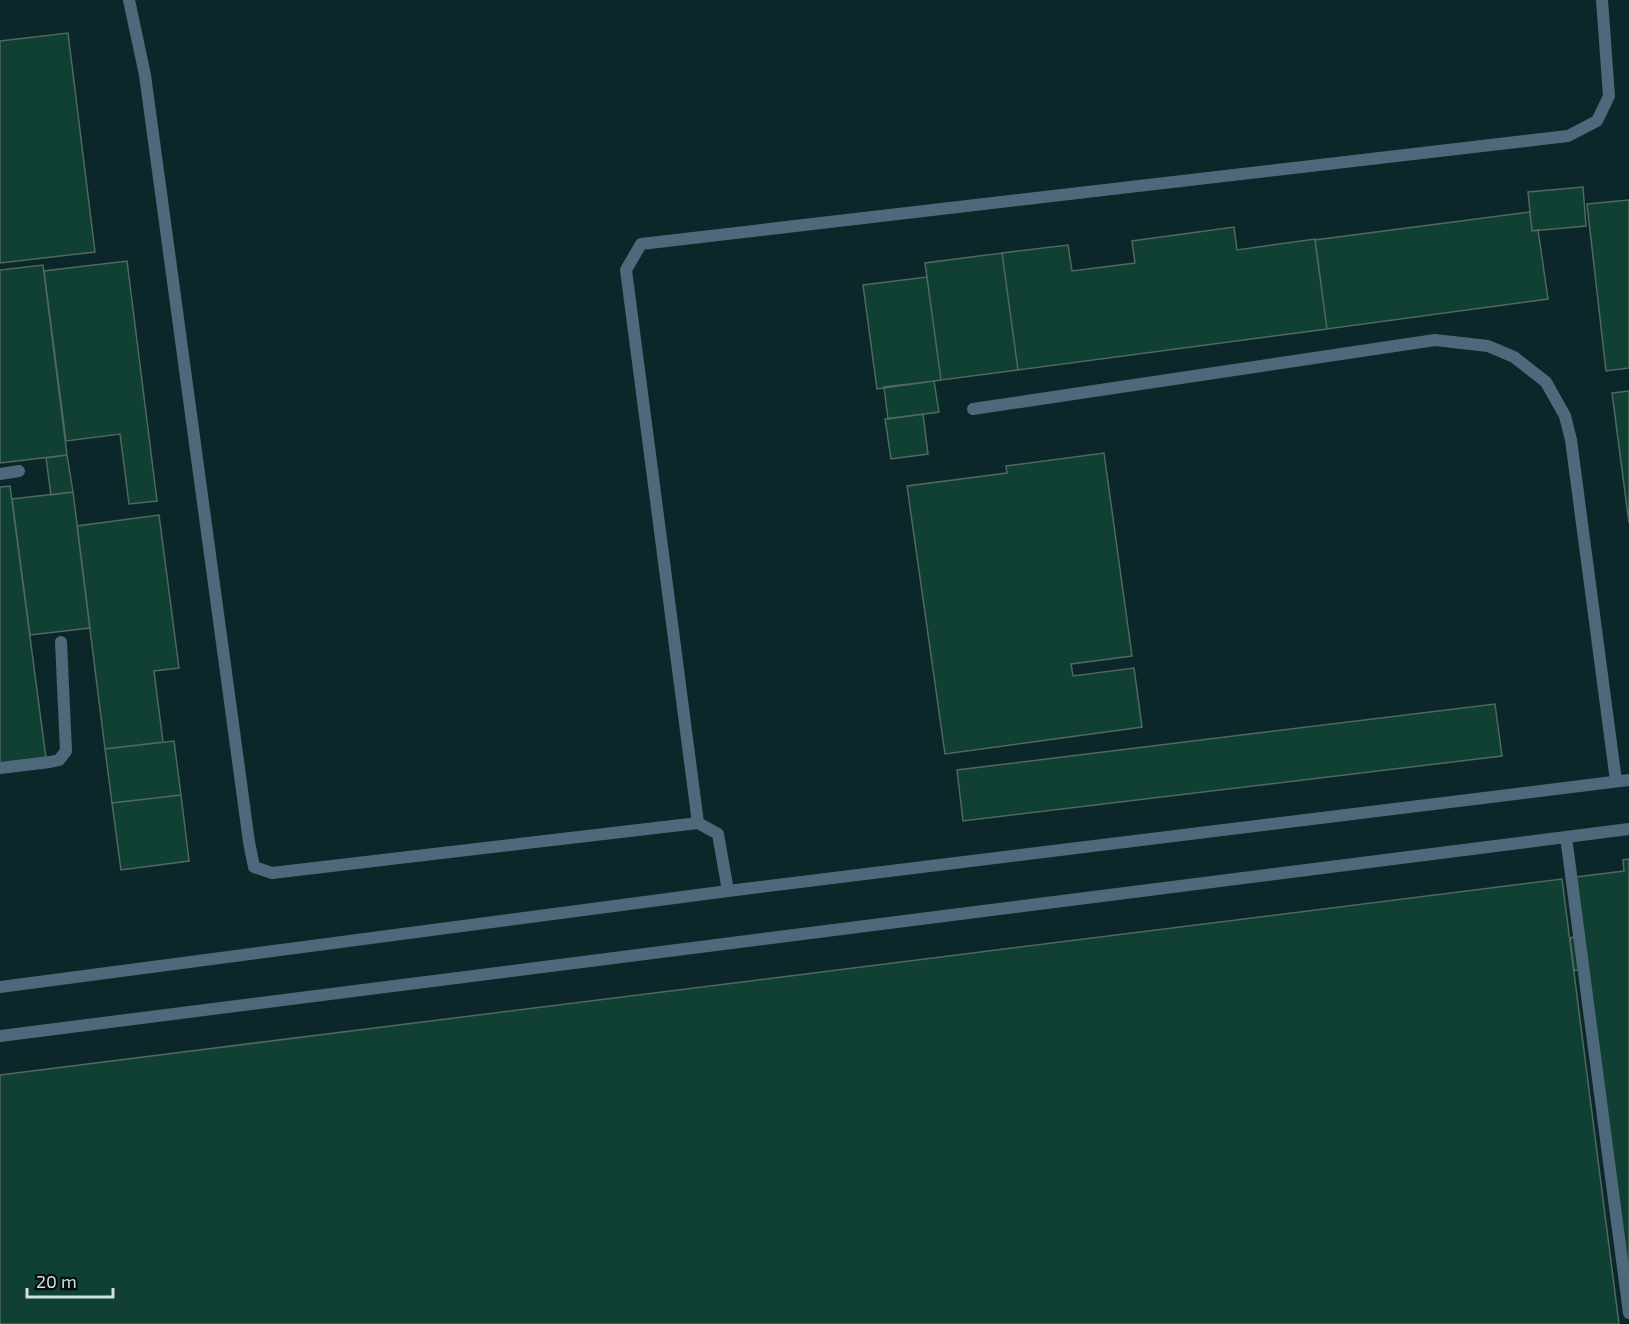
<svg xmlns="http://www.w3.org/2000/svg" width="1629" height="1324" font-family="'Exo 2',sans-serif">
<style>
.building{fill:#0f4033;stroke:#506860;stroke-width:1.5}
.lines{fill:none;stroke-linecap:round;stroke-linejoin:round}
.service{stroke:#4e697b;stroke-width:12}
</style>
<rect width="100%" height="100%" fill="#0c272a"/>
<path class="building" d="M68 33 95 252 0 263V41Z
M1583 187 1586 226 1532 231 1528 192Z
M1629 200V368L1606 371 1587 204Z
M1530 212 1532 231 1538 230 1548 299 1327 329 1315 240Z
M1234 227 1237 250 1315 239 1327 329 1018 370 1002 253 1068 245 1072 271 1135 263 1132 241Z
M1002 253 1018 370 941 380 925 263Z
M127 261 157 501 129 504 120 434 66 441 44 271Z
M43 265 67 455 0 463V270Z
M927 277 941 380 877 389 863 285Z
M934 381 939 412 888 419 884 387Z
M1629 391V523L1612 393Z
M923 414 928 454 891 459 885 419Z
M1104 453 1132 656 1071 664 1073 676 1134 668 1142 727 945 754 907 486 1007 473 1006 466Z
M67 455 73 492 51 495 46 458Z
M10 486 46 758 0 764V487Z
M73 492 90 628 30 635 12 499Z
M159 515 179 668 154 671 163 742 105 749 77 526Z
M1495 704 1502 756 963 821 957 770Z
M174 741 181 795 112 803 105 749Z
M181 795 189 861 121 870 112 803Z
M1629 859V1290L1576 877 1624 871 1623 860Z
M1562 879 1619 1324H0V1075Z
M1583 934 1588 966 1574 971 1570 938Z"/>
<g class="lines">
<path class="service" d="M129 0 145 75 249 842 254 867 272 873 698 823 718 834 728 891
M973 409 1435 340 1488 346 1514 357 1546 382 1565 416 1571 440 1616 781
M0 474 19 471
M0 768 50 762 59 760 66 751 61 642
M698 823 626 270 641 244 1568 136 1597 121 1609 96 1602 0
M1566 837 1629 1313
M0 987 728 891 1629 780
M0 1036 1629 829"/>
</g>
<path d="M27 1288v9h86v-9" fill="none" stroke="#d0dfe1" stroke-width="3"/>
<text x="36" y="1288" font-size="18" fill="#d0dfe1" stroke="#040e0f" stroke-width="4.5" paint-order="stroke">20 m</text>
</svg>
